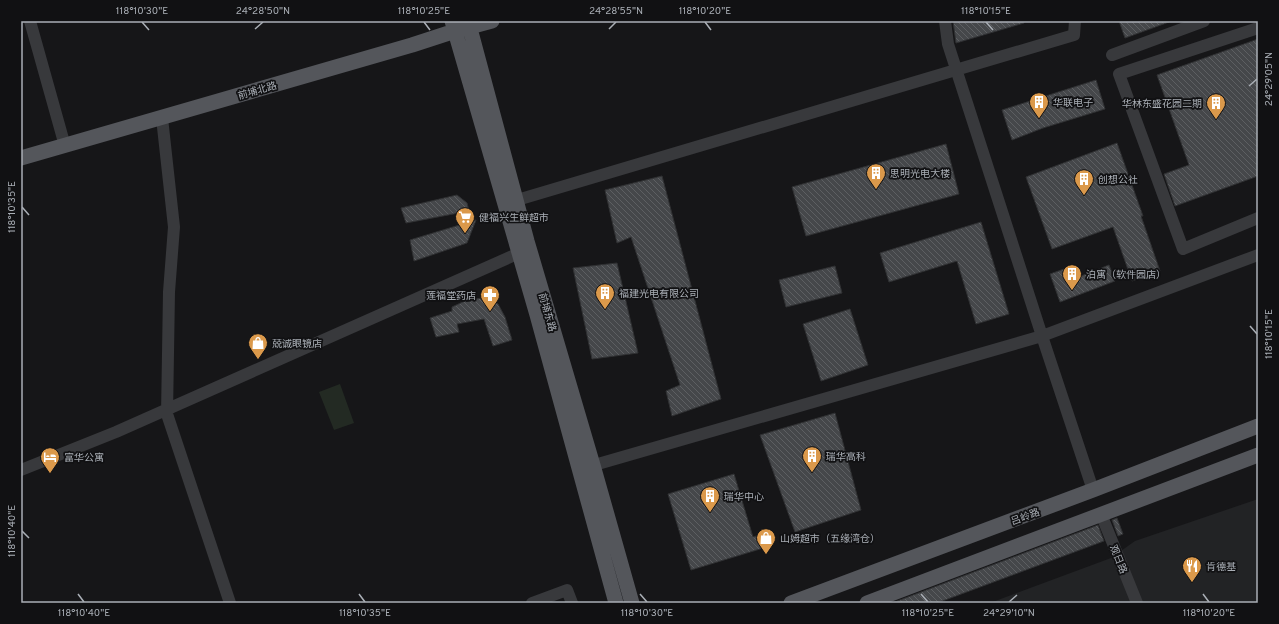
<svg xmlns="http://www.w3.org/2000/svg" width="1279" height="624" font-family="Overpass,'Noto Sans SC',sans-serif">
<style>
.built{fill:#222325}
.green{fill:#232a23}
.building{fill:url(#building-back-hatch);stroke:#303133}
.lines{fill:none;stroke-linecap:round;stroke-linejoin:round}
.minor{stroke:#38393c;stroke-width:12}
.major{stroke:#54565b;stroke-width:15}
.ticks{fill:none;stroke:#aaafb6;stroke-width:1.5}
.labels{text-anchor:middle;stroke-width:3.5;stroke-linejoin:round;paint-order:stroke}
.street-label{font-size:10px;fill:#aaafb6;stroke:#111113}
.poi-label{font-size:10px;fill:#aaafb6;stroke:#111113;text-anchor:start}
.neatline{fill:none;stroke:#aaafb6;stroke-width:1.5}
.ticks-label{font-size:10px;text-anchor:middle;fill:#aaafb6}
</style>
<defs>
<pattern id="building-back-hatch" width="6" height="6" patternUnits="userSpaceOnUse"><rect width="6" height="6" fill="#45474a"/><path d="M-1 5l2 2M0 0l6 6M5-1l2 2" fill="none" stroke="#5d5f62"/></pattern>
</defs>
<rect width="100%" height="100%" fill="#161618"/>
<path class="built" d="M1258 499V603H990L1111 558 1135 541Z"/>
<path class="green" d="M340 384 354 423 334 430 319 392Z"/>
<path class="building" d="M953 21H1024V23L956 43Z
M1119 21H1168L1169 22 1125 38Z
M1258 39V176L1175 206 1164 174 1189 165 1157 75Z
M1096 80 1105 109 1043 128 1012 140 1002 110Z
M1117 143 1143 216H1141L1160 271 1132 281 1113 227 1052 249 1026 177Z
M946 144 959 194 806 236 792 187Z
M662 176 721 399 672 416 666 391 680 385 631 237 617 243 605 190Z
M457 195 467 203 469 211 406 223 401 208Z
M476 220 467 243 414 261 410 240Z
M981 222 1009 314 976 324 957 261 889 282 880 253Z
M617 263 638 353 592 359 573 268Z
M1109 265 1115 281 1060 302 1050 274 1067 268 1071 280Z
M835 266 842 293 786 307 779 280Z
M490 297 498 304 505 317 512 340 493 346 484 319 457 324 459 332 436 337 430 318 452 311V307L467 300Z
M850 309 868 365 821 381 803 324Z
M835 413 861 510 795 532 760 435Z
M734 474 753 537 766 533 770 546 691 570 668 494Z
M1117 518 1123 534 1118 536 1112 520Z
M1098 525 1104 541 937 603H892Z"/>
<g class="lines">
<path class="minor" d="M30 21 65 146
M945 21 948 44 1042 336 1093 490
M1258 28 1119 74 1183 249 1258 218
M1112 55 1204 21
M162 118 174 227 169 292 167 414 230 603
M507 203 1074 35 1075 21
M584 468 1042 336 1258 255
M21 470 116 432 526 250
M1101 514 1137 603
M532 603 567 590 572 603"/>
<path class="major" d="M452 21 537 315 616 603
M468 21 527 241 593 465 632 603
M21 158 412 45 455 31 492 21
M791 603 1093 490 1258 426
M867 603 1258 455"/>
</g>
<path class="ticks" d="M142 22 149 30M424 22 430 30M705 22 711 30M986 22 993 30M255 29 263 22M609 29 616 22M1249 86 1257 79M22 207 29 215M1250 326 1257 334M22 531 29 538M78 594 84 602M359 594 365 602M640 594 647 602M921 594 928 602M1203 594 1209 602M1009 602 1017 595"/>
<defs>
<g id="building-pin" transform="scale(1)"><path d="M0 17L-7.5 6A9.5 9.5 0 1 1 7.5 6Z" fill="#db994b" stroke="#111113"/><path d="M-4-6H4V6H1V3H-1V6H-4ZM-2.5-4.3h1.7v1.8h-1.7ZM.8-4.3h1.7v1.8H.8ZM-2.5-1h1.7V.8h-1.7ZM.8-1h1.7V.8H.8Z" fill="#fff"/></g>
<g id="supermarket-pin" transform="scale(1)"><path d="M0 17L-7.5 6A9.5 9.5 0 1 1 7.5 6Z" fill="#db994b" stroke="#111113"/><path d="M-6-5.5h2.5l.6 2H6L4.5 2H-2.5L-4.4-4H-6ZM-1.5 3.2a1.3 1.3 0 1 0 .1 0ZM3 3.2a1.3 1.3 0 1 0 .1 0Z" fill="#fff"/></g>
<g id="pharmacy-pin" transform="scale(1)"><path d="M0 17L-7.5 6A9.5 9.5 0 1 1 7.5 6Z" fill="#db994b" stroke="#111113"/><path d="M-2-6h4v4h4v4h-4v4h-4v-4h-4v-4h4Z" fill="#fff"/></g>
<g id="shop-pin" transform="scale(1)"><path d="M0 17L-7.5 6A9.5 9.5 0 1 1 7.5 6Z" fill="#db994b" stroke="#111113"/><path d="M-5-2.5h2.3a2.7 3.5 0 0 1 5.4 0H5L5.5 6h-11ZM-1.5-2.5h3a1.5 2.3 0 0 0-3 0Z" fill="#fff"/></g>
<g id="hotel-pin" transform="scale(1)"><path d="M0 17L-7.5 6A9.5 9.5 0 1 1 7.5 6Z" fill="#db994b" stroke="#111113"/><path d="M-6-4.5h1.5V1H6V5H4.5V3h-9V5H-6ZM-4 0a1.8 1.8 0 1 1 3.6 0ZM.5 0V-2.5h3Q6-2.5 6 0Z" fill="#fff"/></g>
<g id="restaurant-pin" transform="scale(1)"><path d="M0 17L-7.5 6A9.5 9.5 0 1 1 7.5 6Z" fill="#db994b" stroke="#111113"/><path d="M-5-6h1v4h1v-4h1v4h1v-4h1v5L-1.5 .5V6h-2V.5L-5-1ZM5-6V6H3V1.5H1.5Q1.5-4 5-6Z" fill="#fff"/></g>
</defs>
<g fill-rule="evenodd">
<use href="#building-pin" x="1039" y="102"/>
<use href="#building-pin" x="1216" y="103"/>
<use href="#building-pin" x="876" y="173"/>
<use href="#building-pin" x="1084" y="179"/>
<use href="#supermarket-pin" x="465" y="217"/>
<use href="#building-pin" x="1072" y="274"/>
<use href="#building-pin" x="605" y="293"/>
<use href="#pharmacy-pin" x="490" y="295"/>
<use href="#shop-pin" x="258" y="343"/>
<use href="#building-pin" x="812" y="456"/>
<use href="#hotel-pin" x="50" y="457"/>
<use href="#building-pin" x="710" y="496"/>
<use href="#shop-pin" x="766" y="538"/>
<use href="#restaurant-pin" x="1192" y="566"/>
</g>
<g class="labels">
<g class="street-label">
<text transform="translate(257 90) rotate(-16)" y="4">前埔北路</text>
<text transform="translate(548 312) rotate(74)" y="4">前埔东路</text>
<text transform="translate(1025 516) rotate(-20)" y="4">吕岭路</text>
<text transform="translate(1119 559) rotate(68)" y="4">观日路</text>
</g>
<g class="poi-label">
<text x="1053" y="106">华联电子</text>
<text x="1202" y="107" text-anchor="end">华林东盛花园二期</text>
<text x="890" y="177">思明光电大楼</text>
<text x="1098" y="183">创想公社</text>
<text x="479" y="221">健福兴生鲜超市</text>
<text x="1086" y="278">泊寓（软件园店）</text>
<text x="619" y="297">福建光电有限公司</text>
<text x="476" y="299" text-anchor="end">莲福堂药店</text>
<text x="272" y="347">兢诚眼镜店</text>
<text x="826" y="460">瑞华高科</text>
<text x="64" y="461">富华公寓</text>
<text x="724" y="500">瑞华中心</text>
<text x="780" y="542">山姆超市（五缘湾仓）</text>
<text x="1206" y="570">肯德基</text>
</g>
</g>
<rect width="1279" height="624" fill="none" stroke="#111113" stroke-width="44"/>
<rect x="22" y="22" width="1235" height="580" class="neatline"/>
<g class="ticks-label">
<text x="142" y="14">118°10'30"E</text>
<text x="263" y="14">24°28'50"N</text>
<text x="424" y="14">118°10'25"E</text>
<text x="616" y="14">24°28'55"N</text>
<text x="705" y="14">118°10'20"E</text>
<text x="986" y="14">118°10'15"E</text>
<text transform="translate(1268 79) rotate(-90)" y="4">24°29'05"N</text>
<text transform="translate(11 207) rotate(-90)" y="4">118°10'35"E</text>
<text transform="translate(1268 334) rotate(-90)" y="4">118°10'15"E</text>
<text transform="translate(11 531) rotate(-90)" y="4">118°10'40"E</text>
<text x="84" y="616">118°10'40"E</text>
<text x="365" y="616">118°10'35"E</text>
<text x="647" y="616">118°10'30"E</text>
<text x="928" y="616">118°10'25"E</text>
<text x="1009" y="616">24°29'10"N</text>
<text x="1209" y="616">118°10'20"E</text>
</g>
</svg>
